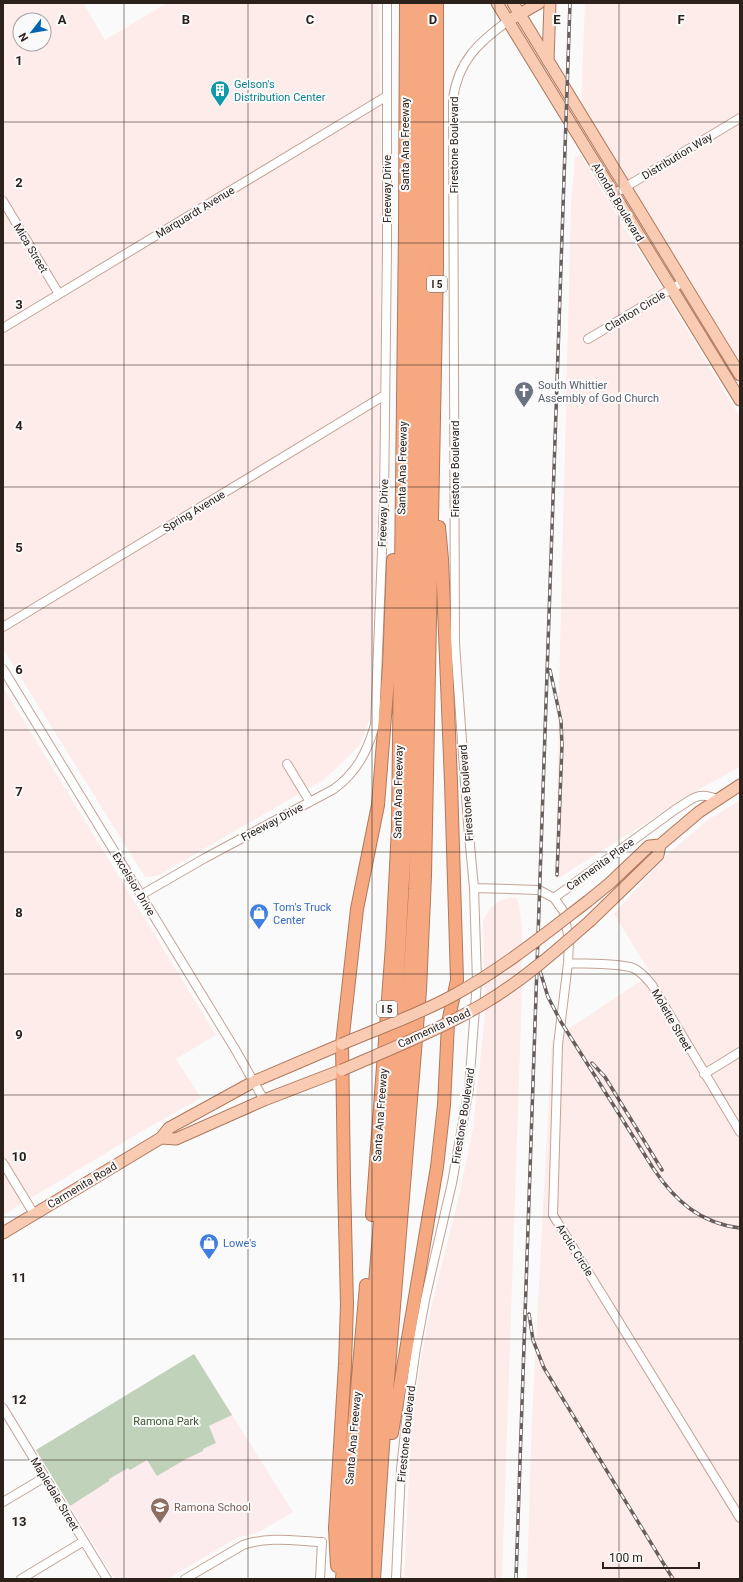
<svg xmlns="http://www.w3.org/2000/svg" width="743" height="1582" font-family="Roboto,sans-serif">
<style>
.industrial{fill:#fdecea;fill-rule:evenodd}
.education{fill:#fceced}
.green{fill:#c1d2bb}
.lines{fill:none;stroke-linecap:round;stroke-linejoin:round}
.minor-casing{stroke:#c3a497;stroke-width:10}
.major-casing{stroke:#b0795d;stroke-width:13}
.highway-casing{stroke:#b0795d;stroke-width:14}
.minor{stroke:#fff;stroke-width:8}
.major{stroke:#facbb3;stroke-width:11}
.highway{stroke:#f6a980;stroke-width:12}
.rail-casing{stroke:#685f5c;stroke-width:3.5}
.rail{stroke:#fafafa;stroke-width:2;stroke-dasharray:6;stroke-linecap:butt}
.major-bridge-casing{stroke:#b0795d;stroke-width:13;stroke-linecap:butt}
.major-bridge{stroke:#facbb3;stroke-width:11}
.grid{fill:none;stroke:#2d211c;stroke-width:1;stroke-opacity:0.55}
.labels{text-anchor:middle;stroke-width:4;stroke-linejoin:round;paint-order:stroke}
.shield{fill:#fafafa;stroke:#6a625f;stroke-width:1}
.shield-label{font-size:10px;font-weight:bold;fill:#2d211c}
.culture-label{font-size:11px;fill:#0d838f;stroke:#fafafa;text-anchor:start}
.street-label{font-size:11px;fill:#2d211c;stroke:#fafafa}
.worship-label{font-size:11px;fill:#5b616d;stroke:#fafafa;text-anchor:start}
.shop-label{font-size:11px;fill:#366cbe;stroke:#fafafa;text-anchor:start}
.park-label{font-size:11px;fill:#3d5932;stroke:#fafafa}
.education-label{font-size:11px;fill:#785e54;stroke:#fafafa;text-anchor:start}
.grid-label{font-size:13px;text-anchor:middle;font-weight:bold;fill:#2d211c;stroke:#fafafa;stroke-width:4;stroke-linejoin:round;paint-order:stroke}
</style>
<rect width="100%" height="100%" fill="#fafafa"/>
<path class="industrial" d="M3 3H83L105 40 167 3H379L382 221 380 424 370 719 360 745 325 779 157 876 145 877 3 649ZM20 20H44V44H20Z
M585 3H740V365L581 108Z
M581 156 740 417V767L683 798 649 821 557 879V876L556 877 559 691 571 206 575 157Z
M3 687 216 1035 176 1059 201 1098 144 1130 3 1215Z
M740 800V1579H527L532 1417 552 1040 651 974 614 914 668 854 708 820Z
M516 897 519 905 522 929V990L502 1579H404L409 1474 413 1411 421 1361 427 1325 460 1192 473 1128 485 1016 483 921 490 908 501 900Z"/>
<path class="education" d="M194 1354 293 1512 259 1532 235 1539 168 1579H115L36 1450Z"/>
<path class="green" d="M194 1354 232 1415 209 1426 216 1443 203 1449V1451L186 1459 157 1476 147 1460 130 1470 128 1468 109 1479V1481L70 1506 36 1450Z"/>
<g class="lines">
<g class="minor-casing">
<path id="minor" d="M614 194 740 118
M3 201 59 294
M3 328 387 96
M588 339 683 282
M3 627 385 395
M3 669 235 1049 264 1100
M287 764 310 802
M474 888 539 890 554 898 564 912 569 941 568 963 558 1045 553 1215 740 1518
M141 895 205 858 334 789C357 772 367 752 375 725L384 501 387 246V3
M554 898 676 809C693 799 697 791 717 799
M568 963C584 964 620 963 633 968 641 971 647 979 652 985L740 1132
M704 1074 740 1052
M3 1163 34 1214
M3 1408 107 1579
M3 1502 45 1477
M21 1579 84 1541
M185 1579 243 1545C269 1536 296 1541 322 1542L320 1579
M396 1579 401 1469 408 1404 416 1348 426 1295 452 1183 469 1088 477 981 474 888 468 824 455 644 453 99C458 61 479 42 508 21"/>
</g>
<g class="major-casing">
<path id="major" d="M497 3 740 400
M513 3 740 375
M513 18 539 3
M548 61 550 3
M588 901 610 883 649 846 660 845 699 812 740 785
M590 921 658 855 660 845
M161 1138 176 1139 264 1100 342 1070
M3 1233 161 1138 169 1128 253 1082 342 1044"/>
</g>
<g class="highway-casing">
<path id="highway" d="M372 1215 392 945 398 827 405 230 406 3
M392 1433 437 1167 444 1105 448 1023 457 980 451 782 442 559 439 527
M337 1566 335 1528 345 1364 347 1304 344 1181 342 1044 357 909 378 805 389 666 393 560
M342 1579 352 1448 366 1285
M351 1579 393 1061 408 787 413 434 415 3
M362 1579 371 1455 405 1054 415 889 419 784 420 554 425 261 426 3
M374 1579 385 1416 420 990 425 876 437 265V3"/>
</g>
<use href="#minor" class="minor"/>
<use href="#major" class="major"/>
<use href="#highway" class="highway"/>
<g class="rail-casing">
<path id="rail" d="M550 670 561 721 562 745 557 875
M540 971 548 997 561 1022 653 1168C675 1201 700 1223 740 1228
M592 1063 605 1077 662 1170
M529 1314 533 1340 544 1368 673 1579
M516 1579 570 3"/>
</g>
<use href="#rail" class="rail"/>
<g class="major-bridge-casing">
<path id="major-bridge" d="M342 1044C379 1028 418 1015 454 995 502 969 545 934 588 901
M342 1070C390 1049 439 1030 483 1004 522 981 556 951 590 921"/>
</g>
<use href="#major-bridge" class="major-bridge"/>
</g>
<path class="grid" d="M124 3V1579M248 3V1579M372 3V1579M495 3V1579M619 3V1579M3 122H740M3 243H740M3 365H740M3 487H740M3 608H740M3 730H740M3 852H740M3 974H740M3 1095H740M3 1217H740M3 1339H740M3 1460H740"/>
<defs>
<g id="building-pin" transform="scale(1)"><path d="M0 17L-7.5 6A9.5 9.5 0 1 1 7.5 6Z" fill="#0f9aa8" stroke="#fafafa"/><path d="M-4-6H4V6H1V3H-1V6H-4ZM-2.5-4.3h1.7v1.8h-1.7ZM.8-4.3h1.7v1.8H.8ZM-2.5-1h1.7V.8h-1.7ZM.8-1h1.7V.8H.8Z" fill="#fff"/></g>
<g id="church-pin" transform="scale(1)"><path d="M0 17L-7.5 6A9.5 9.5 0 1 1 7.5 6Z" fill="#6b7280" stroke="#fafafa"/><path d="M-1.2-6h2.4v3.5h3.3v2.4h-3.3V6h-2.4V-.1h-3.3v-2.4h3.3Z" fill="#fff"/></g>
<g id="shop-pin" transform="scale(1)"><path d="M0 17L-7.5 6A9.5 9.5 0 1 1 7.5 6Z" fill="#3f7fe0" stroke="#fafafa"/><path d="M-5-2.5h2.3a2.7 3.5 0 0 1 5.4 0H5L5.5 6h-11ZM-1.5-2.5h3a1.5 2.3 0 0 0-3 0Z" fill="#fff"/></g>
<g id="school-pin" transform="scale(1)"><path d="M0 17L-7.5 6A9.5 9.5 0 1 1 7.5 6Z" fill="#8d6e63" stroke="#fafafa"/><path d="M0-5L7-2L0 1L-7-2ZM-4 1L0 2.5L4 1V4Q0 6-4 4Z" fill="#fff"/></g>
</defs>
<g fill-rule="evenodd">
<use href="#building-pin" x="220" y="90"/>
<use href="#church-pin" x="524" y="391"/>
<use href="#shop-pin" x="259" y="913"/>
<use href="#shop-pin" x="209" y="1243"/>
<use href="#school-pin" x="160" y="1507"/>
</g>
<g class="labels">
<g class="shield">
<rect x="427" y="276" width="20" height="16" rx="3"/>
<rect x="377" y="1001" width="20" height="16" rx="3"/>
</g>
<g class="shield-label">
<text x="437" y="288">I 5</text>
<text x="387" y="1013">I 5</text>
</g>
<g class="culture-label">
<text x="234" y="88">Gelson's<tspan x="234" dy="13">Distribution Center</tspan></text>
</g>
<g class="street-label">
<text transform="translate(405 144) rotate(-90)" y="4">Santa Ana Freeway</text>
<text transform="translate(454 145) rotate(-90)" y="4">Firestone Boulevard</text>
<text transform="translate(677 156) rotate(-31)" y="4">Distribution Way</text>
<text transform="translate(387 189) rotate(-90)" y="4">Freeway Drive</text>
<text transform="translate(618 202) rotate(59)" y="4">Alondra Boulevard</text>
<text transform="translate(195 212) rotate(-31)" y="4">Marquardt Avenue</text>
<text transform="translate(31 248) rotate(59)" y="4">Mica Street</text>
<text transform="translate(635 311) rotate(-31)" y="4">Clanton Circle</text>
<text transform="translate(402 468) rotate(-89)" y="4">Santa Ana Freeway</text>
<text transform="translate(455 469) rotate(-90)" y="4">Firestone Boulevard</text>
<text transform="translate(194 511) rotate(-31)" y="4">Spring Avenue</text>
<text transform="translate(383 513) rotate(-88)" y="4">Freeway Drive</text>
<text transform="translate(398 792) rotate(-89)" y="4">Santa Ana Freeway</text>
<text transform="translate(466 793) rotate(-94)" y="4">Firestone Boulevard</text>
<text transform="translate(272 822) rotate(-28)" y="4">Freeway Drive</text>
<text transform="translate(600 864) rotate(-36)" y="4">Carmenita Place</text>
<text transform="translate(134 884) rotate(59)" y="4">Excelsior Drive</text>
<text transform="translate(672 1020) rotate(60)" y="4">Molette Street</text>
<text transform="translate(434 1028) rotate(-25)" y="4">Carmenita Road</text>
<text transform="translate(380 1115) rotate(-86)" y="4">Santa Ana Freeway</text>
<text transform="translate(463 1116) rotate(-81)" y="4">Firestone Boulevard</text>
<text transform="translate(82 1185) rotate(-31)" y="4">Carmenita Road</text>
<text transform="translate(575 1250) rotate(58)" y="4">Arctic Circle</text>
<text transform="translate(406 1434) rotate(-84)" y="4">Firestone Boulevard</text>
<text transform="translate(353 1438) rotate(-85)" y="4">Santa Ana Freeway</text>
<text transform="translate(55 1494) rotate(59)" y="4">Mapledale Street</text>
</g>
<g class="worship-label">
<text x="538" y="389">South Whittier<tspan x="538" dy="13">Assembly of God Church</tspan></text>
</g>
<g class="shop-label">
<text x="273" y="911">Tom's Truck<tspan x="273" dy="13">Center</tspan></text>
<text x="223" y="1247">Lowe's</text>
</g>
<g class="park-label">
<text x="166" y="1425">Ramona Park</text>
</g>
<g class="education-label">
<text x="174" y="1511">Ramona School</text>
</g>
</g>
<g class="grid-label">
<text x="62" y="24">A</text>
<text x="186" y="24">B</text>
<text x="310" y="24">C</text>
<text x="433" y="24">D</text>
<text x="557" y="24">E</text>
<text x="681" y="24">F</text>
<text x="19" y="65">1</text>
<text x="19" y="187">2</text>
<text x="19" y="309">3</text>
<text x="19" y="430">4</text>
<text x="19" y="552">5</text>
<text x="19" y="674">6</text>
<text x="19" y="796">7</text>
<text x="19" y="917">8</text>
<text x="19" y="1039">9</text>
<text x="19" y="1161">10</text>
<text x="19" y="1282">11</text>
<text x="19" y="1404">12</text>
<text x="19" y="1526">13</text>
</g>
<rect width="743" height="1582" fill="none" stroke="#2d211c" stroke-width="8"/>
<g transform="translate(32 32) rotate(239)"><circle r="19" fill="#fafafa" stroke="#a8a3a1"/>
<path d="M0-3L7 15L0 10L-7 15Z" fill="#0064b0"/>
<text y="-6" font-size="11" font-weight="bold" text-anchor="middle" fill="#2d211c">N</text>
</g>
<path d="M603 1562v6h96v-6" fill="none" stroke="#2d211c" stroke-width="2"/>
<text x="609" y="1562" font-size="12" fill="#2d211c" stroke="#fafafa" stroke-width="3" paint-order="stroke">100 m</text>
</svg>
